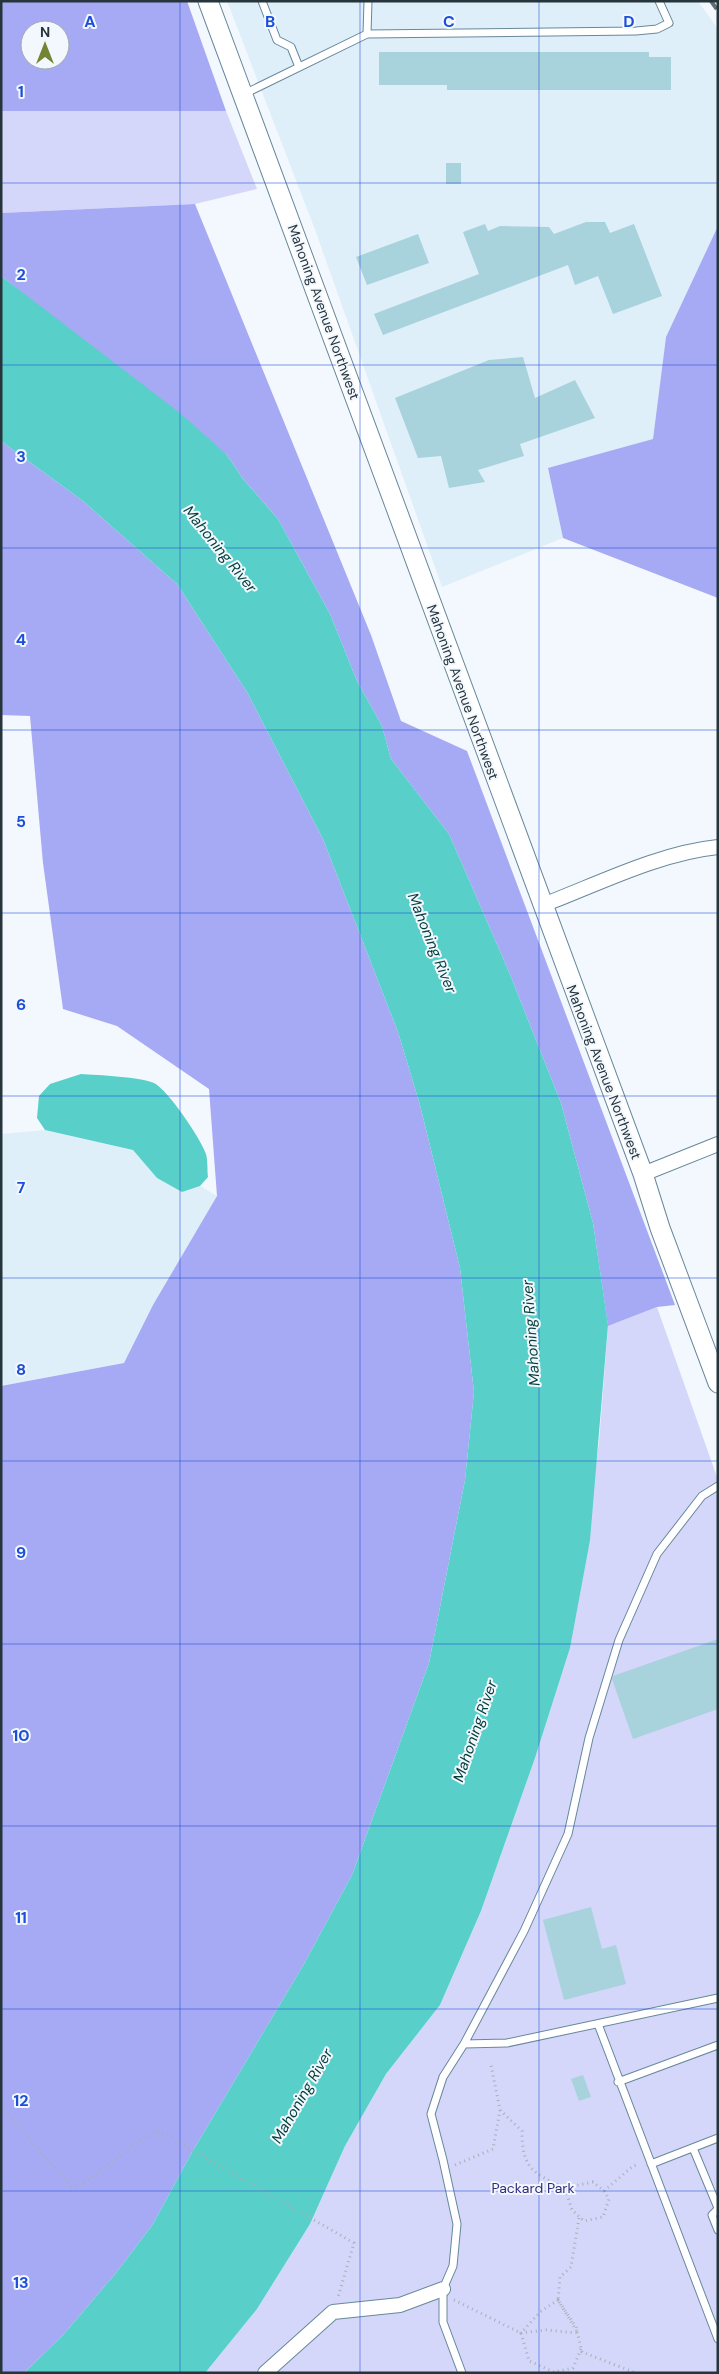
<svg xmlns="http://www.w3.org/2000/svg" width="719" height="2374" font-family="'DM Sans',sans-serif">
<style>
.built{fill:#deeff9}
.green{fill:#d4d7f9}
.forest{fill:#a6a9f4;fill-rule:evenodd}
.water{fill:#58cfc8}
.building{fill:#a8d2dc}
.lines{fill:none;stroke-linecap:round;stroke-linejoin:round}
.service-casing{stroke:#68889b;stroke-width:9}
.minor-casing{stroke:#68889b;stroke-width:16}
.secondary-casing{stroke:#68889b;stroke-width:21}
.path{stroke:#a7b0b6;stroke-width:3;stroke-dasharray:1 4;stroke-linecap:butt}
.service{stroke:#fff;stroke-width:7}
.minor{stroke:#fff;stroke-width:14}
.secondary{stroke:#fff;stroke-width:19}
.rail{stroke:#626e75;stroke-width:4;stroke-dasharray:10 5;stroke-linecap:butt}
.grid{fill:none;stroke:#1d4ed8;stroke-width:1;stroke-opacity:0.55}
.labels{text-anchor:middle;stroke-width:4;stroke-linejoin:round;paint-order:stroke}
.street-label{font-size:14px;fill:#26343c;stroke:#f2f8fd}
.park-label{font-size:14px;fill:#342a7f;stroke:#f2f8fd}
.water-label{font-size:15px;font-style:italic;fill:#033d3a;stroke:#f2f8fd}
.grid-label{font-size:16px;text-anchor:middle;font-weight:bold;fill:#1d4ed8;stroke:#f2f8fd;stroke-width:4;stroke-linejoin:round;paint-order:stroke}
</style>
<rect width="100%" height="100%" fill="#f2f8fd"/>
<path class="built" d="M227 1H698L718 29V226L666 337 653 439 548 469 563 538 442 587 314 227Z
M45 1130 133 1150 157 1178 182 1192 200 1186 217 1196 124 1363 1 1386V1134Z"/>
<path class="green" d="M1 111H226L257 189 195 204 1 213Z
M657 1307 718 1480V2373H205L257 2309 310 2224 345 2146 386 2074 440 2005 481 1911 535 1758 570 1648 599 1442 608 1326Z"/>
<path class="forest" d="M1 1H187L226 111H1ZM30 30H60V60H30Z
M195 204 371 635 401 721 467 751 675 1305 657 1307 608 1326 593 1223 561 1103 509 972 449 834 391 759 382 726 357 681 330 614 278 519 243 479 227 455 1 276V213Z
M718 226V598L563 538 548 468 653 439 666 337Z
M1 441 83 501 177 584 247 692 323 839 398 1032 420 1105 460 1268 474 1392 465 1480 429 1663 352 1875 304 1964 191 2154 153 2224 116 2273 64 2334 24 2373H1V1386L124 1363 153 1305 217 1196 209 1089 117 1026 63 1009 43 863 30 716 1 715Z"/>
<path class="water" d="M1 276 180 413 227 455 243 479 278 519 330 614 357 681 382 726 391 759 449 834 509 972 561 1103 593 1223 608 1325 590 1540 570 1648 535 1758 481 1911 440 2005 386 2074 345 2146 310 2224 257 2309 205 2373H24L64 2334 116 2273 153 2224 191 2154 304 1964 352 1875 429 1663 465 1480 474 1392 460 1268 420 1105 398 1032 323 839 247 692 177 584 83 501 1 441Z
M81 1074C98 1075 141 1077 154 1083 168 1090 201 1139 206 1154 208 1161 207 1170 208 1177L200 1186 182 1192 157 1178 133 1150 45 1130 37 1118 39 1096 50 1084Z"/>
<path class="building" d="M379 52H649V57H671V90H447V85H379Z
M446 163H461V184H446Z
M586 222H605L610 233 634 224 662 296 613 314 598 276 575 285 568 265 383 335 374 314 479 274 463 232 485 224 488 231 500 226 549 227 554 234Z
M418 234 429 263 367 285 356 257Z
M523 357 535 398 575 380 595 418 520 444 524 456 478 470 485 482 449 488 441 456 418 458 395 398 489 360Z
M718 1639V1709L633 1739 612 1679 613 1676Z
M591 1907 602 1949 616 1945 626 1984 564 2000 543 1920Z
M583 2075 591 2097 579 2101 571 2079Z"/>
<g class="lines">
<g class="service-casing">
<path id="service" d="M262 1 277 40 291 47 299 67
M367 34 636 31 657 29 669 23 659 1
M244 94 367 34 368 1
M598 2024 718 2339
M464 2044 507 2043 718 1998
M618 2082 718 2045
M693 2148 718 2208
M651 2164 718 2138
M718 2209 712 2215 718 2230
M462 2373 443 2322V2289L453 2266 457 2224 443 2160 431 2114 443 2077 464 2044 524 1931 568 1834 589 1738 619 1640 657 1554 702 1496 718 1486"/>
</g>
<g class="minor-casing">
<path id="minor" d="M543 905C598 884 659 853 718 847
M643 1174 718 1144
M265 2373 333 2312 400 2305 443 2289"/>
</g>
<g class="secondary-casing">
<path id="secondary" d="M208 1 643 1174 660 1228 718 1383"/>
</g>
<path class="path" d="M1 2107 71 2186H80L139 2141 159 2131 354 2243 338 2297
M500 2110 522 2131C522 2169 533 2173 565 2188L572 2210 584 2221 603 2217 609 2199 604 2191 593 2182 565 2188
M455 2165 493 2149 500 2110 491 2065
M604 2191 633 2166 639 2164
M579 2218 571 2267 560 2277 558 2300 576 2327 582 2352 636 2373
M454 2300 521 2333 529 2361 554 2372 573 2368 581 2349
M558 2300 578 2333 546 2330 521 2333 540 2312Z"/>
<use href="#service" class="service"/>
<use href="#minor" class="minor"/>
<use href="#secondary" class="secondary"/>
<path class="rail" d="M711 1 718 11"/>
</g>
<path class="grid" d="M180 1V2373M360 1V2373M539 1V2373M1 183H718M1 365H718M1 548H718M1 730H718M1 913H718M1 1096H718M1 1278H718M1 1461H718M1 1644H718M1 1826H718M1 2009H718M1 2191H718"/>
<g class="labels">
<g class="street-label">
<text transform="translate(324 312) rotate(70)" y="5">Mahoning Avenue Northwest</text>
<text transform="translate(463 692) rotate(70)" y="5">Mahoning Avenue Northwest</text>
<text transform="translate(604 1072) rotate(69)" y="5">Mahoning Avenue Northwest</text>
</g>
<g class="park-label">
<text x="533" y="2193">Packard Park</text>
</g>
<g class="water-label">
<text transform="translate(220 549) rotate(51)" y="5">Mahoning River</text>
<text transform="translate(432 943) rotate(68)" y="5">Mahoning River</text>
<text transform="translate(531 1333) rotate(-94)" y="5">Mahoning River</text>
<text transform="translate(475 1731) rotate(-71)" y="5">Mahoning River</text>
<text transform="translate(302 2096) rotate(-60)" y="5">Mahoning River</text>
</g>
</g>
<g class="grid-label">
<text x="90" y="27">A</text>
<text x="270" y="27">B</text>
<text x="449" y="27">C</text>
<text x="629" y="27">D</text>
<text x="21" y="97">1</text>
<text x="21" y="280">2</text>
<text x="21" y="462">3</text>
<text x="21" y="645">4</text>
<text x="21" y="827">5</text>
<text x="21" y="1010">6</text>
<text x="21" y="1193">7</text>
<text x="21" y="1375">8</text>
<text x="21" y="1558">9</text>
<text x="21" y="1741">10</text>
<text x="21" y="1923">11</text>
<text x="21" y="2106">12</text>
<text x="21" y="2288">13</text>
</g>
<rect width="719" height="2374" fill="none" stroke="#26343c" stroke-width="5"/>
<g transform="translate(45 45)"><circle r="24" fill="#f2f8fd" stroke="#a0aab0"/>
<path d="M0-4L9 19L0 12L-9 19Z" fill="#738535"/>
<text y="-8" font-size="14" font-weight="bold" text-anchor="middle" fill="#26343c">N</text>
</g>
</svg>
